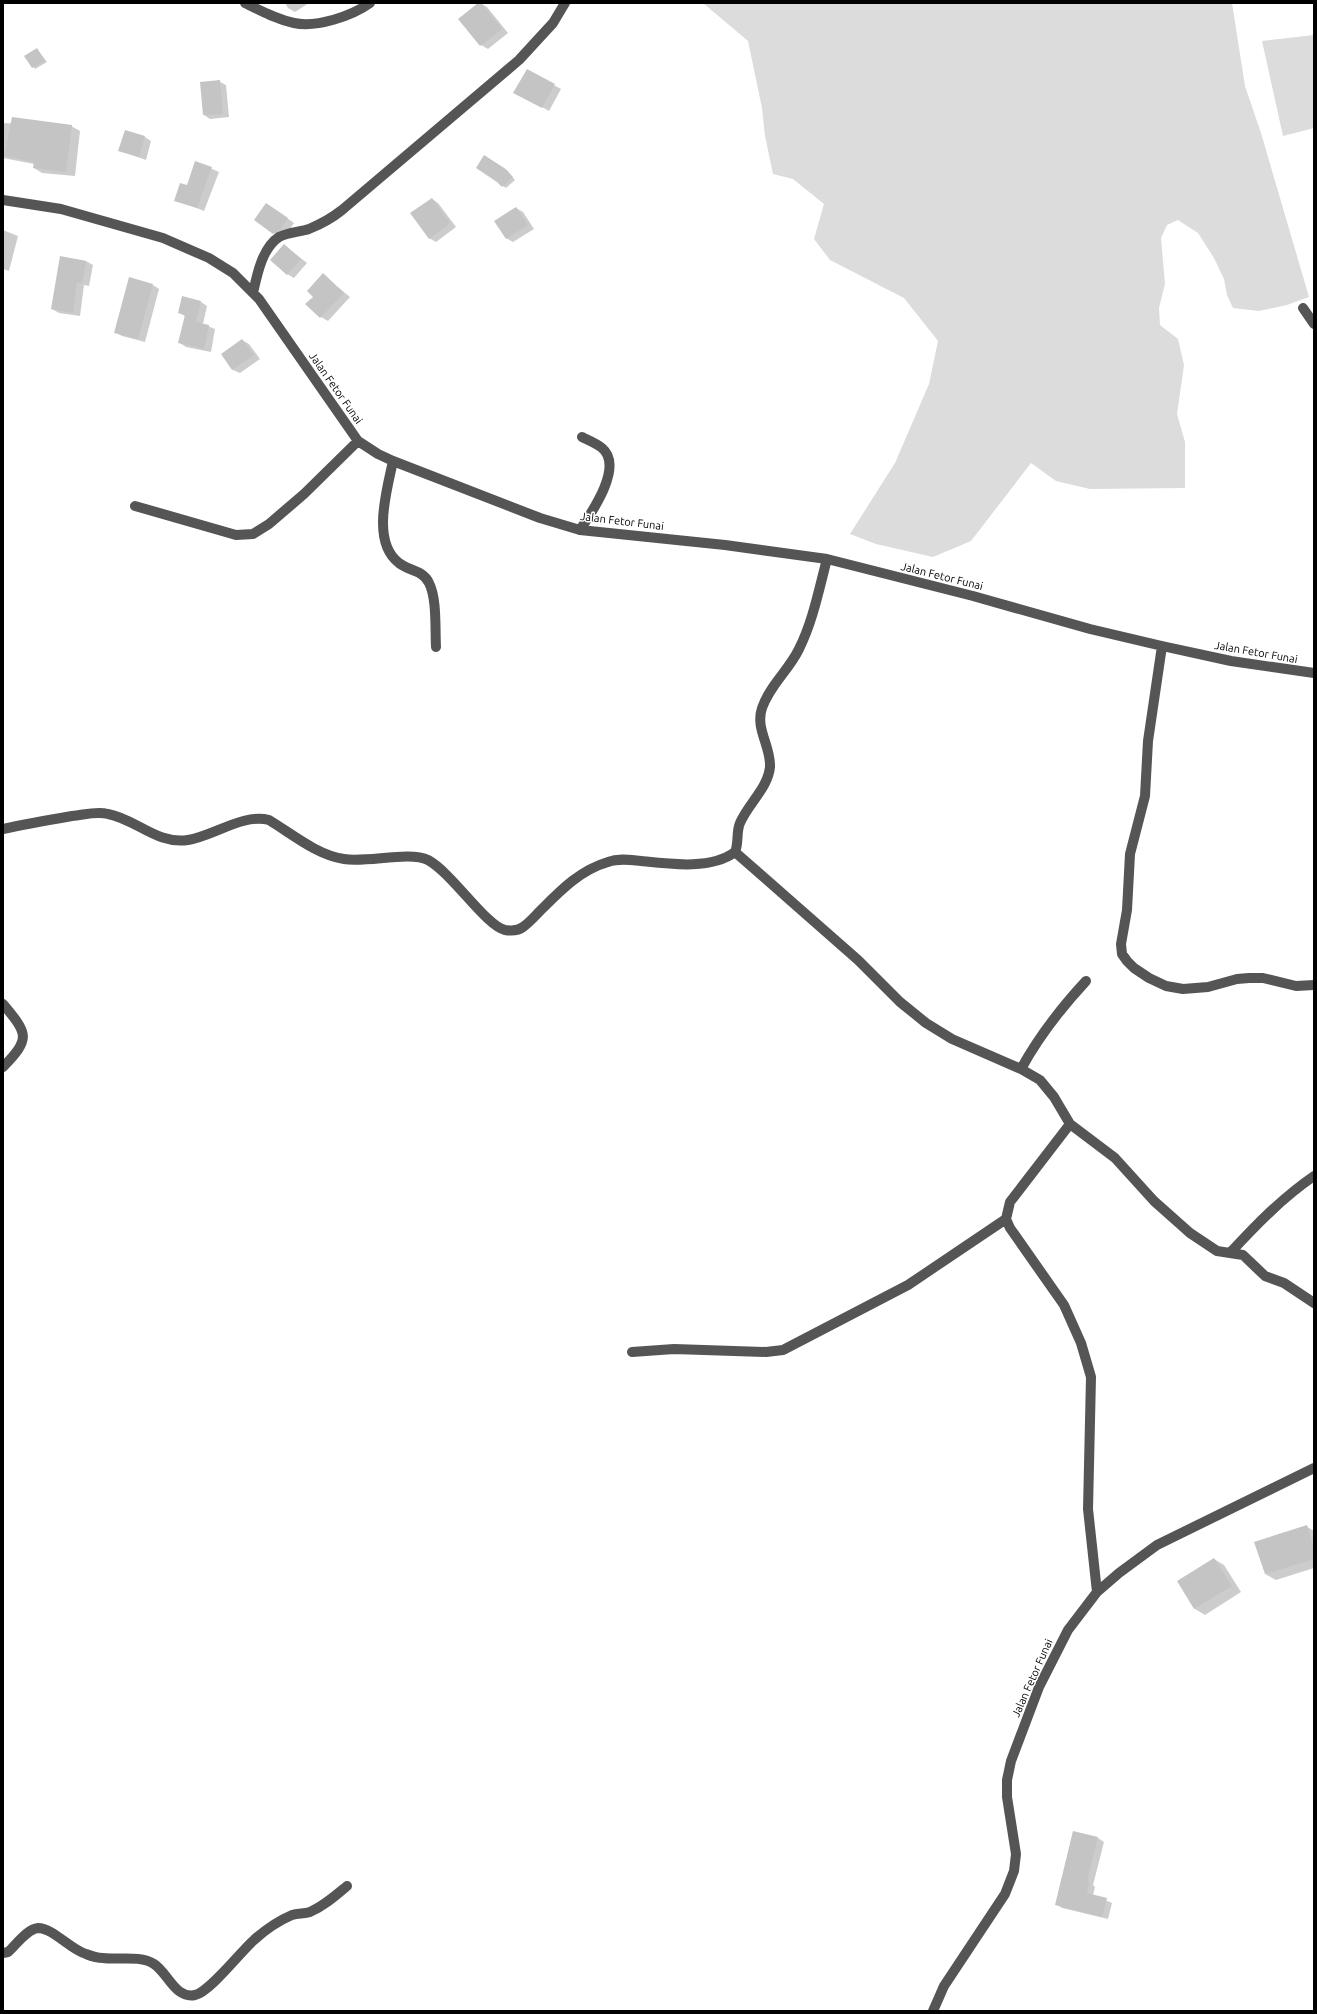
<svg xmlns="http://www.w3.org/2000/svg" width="1317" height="2014" font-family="Ubuntu,sans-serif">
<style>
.green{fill:#dcdcdc}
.shadow{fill:#0003}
.building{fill:#c4c4c4}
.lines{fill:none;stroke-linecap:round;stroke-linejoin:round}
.minor{stroke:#555;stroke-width:10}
.labels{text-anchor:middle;stroke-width:3;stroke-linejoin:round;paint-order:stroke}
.street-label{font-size:11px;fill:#000;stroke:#fff}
</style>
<rect width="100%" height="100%" fill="#fff"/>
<path class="green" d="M703 3H1232L1245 86 1261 133 1309 297 1287 305 1259 311 1233 308 1227 295 1224 279 1214 258 1198 233 1178 220 1167 225 1161 238 1165 284 1159 308 1160 325 1178 339 1184 365 1177 414 1185 442V488L1090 489 1056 481 1031 463 971 541 933 557 876 544 850 534 895 463 929 384 938 341 904 298 830 260 814 239 824 204 793 179 773 174 765 136 762 108 748 41Z
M1314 35V128L1283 136 1262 41Z"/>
<path class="shadow" d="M285 3H309L295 12 288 8Z
M480 3 487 7 508 33 488 49 481 45 460 20Z
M37 49 47 62 35 69 25 56Z
M527 70 561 89 549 111 515 92Z
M220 82 226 85 229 117 210 119 204 115Z
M3 123 71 126 80 131 75 176 42 173 34 168V164L3 158Z
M145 137 151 141 146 160 120 151Z
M485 156 507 170 515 180 506 188 503 186Z
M196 162 219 172 204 211 176 200 187 187Z
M432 199 438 203 456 227 436 242 429 238Z
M273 208 294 223 287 233 280 237 274 233Z
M516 208 523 212 534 229 513 242 506 238Z
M3 230 18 236 9 271 3 269Z
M284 245 307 263 294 278 287 274Z
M61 257 86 261 93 265 89 286 84 285 80 316 59 313 52 309Z
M323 275 350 297 328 321 321 317 314 297Z
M153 285 159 289 145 342 122 336 115 332Z
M201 302 207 306 203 324 215 329 211 352 186 347 180 343 185 316 179 313Z
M242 340 249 344 260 359 240 373 233 370 222 355Z
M1306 1526 1314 1531V1568L1276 1580 1265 1574Z
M1214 1559 1224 1565 1241 1592 1205 1615 1195 1609 1178 1582Z
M1073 1832 1098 1838 1104 1842 1093 1885 1095 1887 1093 1895 1112 1903 1108 1919 1062 1908 1056 1904Z"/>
<path class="building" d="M478 3H481L502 29 480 46 458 19Z
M37 48 45 61 32 68 24 56Z
M527 69 555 84 542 108 513 93Z
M220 80 223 114 203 115 200 82Z
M12 117 72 125 66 172 33 168 34 162 4 156Z
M125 130 145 136 139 157 118 151Z
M484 155 504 168 513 177 502 187 497 182 476 168Z
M195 161 212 167 197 208 174 201 180 183 187 185Z
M432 198 450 223 429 239 410 213Z
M266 203 288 218 281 229 273 234 254 220Z
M516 207 528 225 506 239 494 221Z
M284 244 301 259 287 275 270 260Z
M60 256 86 261 82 283 77 282 73 313 51 309Z
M323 273 344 293 320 318 305 304 313 297 307 291Z
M129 277 153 284 138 339 114 333Z
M182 296 201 301 196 322 209 325 204 349 178 343 185 315 178 313Z
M242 339 254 355 232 370 221 354Z
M1307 1525 1314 1548V1559L1265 1574 1254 1542Z
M1214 1558 1232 1586 1194 1609 1177 1581Z
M1073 1831 1098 1837 1087 1881 1089 1882 1087 1893 1107 1898 1102 1917 1055 1905Z"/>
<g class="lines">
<path class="minor" d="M245 3C261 11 276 19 294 23 316 28 352 16 370 3
M3 200 61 209 163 238 209 258 233 273 259 299 358 441 378 454 393 461 540 518 580 530 725 545 827 559 973 596 1090 629 1162 646 1231 661 1314 673
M253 293C257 275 262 248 279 237 289 232 300 232 309 229 321 224 332 218 342 210L519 60 553 23 565 3
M1303 308 1314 324
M393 461C387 490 371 542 399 563 409 571 423 570 429 583 437 598 435 629 436 647
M135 506 236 535 253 534 269 524 304 494 358 441
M580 530C592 512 624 466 602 448 596 443 588 440 582 437
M1162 646 1148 741 1145 796 1130 854 1127 910 1121 944 1122 954 1127 961 1134 968 1149 978 1166 986 1183 989 1208 987 1237 979 1249 978H1263L1296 986 1314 985
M3 829C26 824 49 820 72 816 84 815 96 811 108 814 136 819 157 845 188 840 213 836 244 813 269 820 292 834 317 855 344 859 366 863 410 851 428 860 452 873 486 926 505 930 511 931 518 931 523 927 529 923 535 916 540 911 560 891 580 870 608 862 619 858 630 860 641 861 669 864 711 870 735 852 739 843 736 832 740 823 748 804 768 788 770 767 771 746 755 729 762 708 770 685 789 670 799 649 813 621 819 589 827 559
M735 852 858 960 900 1002 926 1023 952 1039 1021 1069 1040 1080 1054 1097 1070 1124 1115 1158 1154 1201 1190 1233 1217 1251 1243 1255 1265 1276 1284 1283 1314 1303
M3 1004C28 1034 31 1038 3 1067
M1021 1069C1039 1036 1061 1008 1086 981
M1070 1124 1010 1202 1006 1219 1010 1228 1064 1305 1081 1343 1091 1377 1088 1509 1097 1592
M1230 1253C1256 1225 1282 1198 1314 1176
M632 1352 674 1349 766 1352 783 1350 908 1285 1006 1219
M3 1953 8 1952C16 1945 27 1929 38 1928 53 1928 71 1950 86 1954 91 1956 98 1958 103 1958 119 1960 140 1955 154 1964 168 1973 175 1999 195 1995 210 1992 241 1951 254 1940 265 1930 278 1921 292 1915 298 1913 304 1914 310 1912 324 1906 335 1896 347 1886
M933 2011 944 1986 1005 1894 1014 1871 1016 1854 1007 1797V1780L1011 1761 1039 1687 1068 1630 1097 1592 1119 1573 1157 1545 1314 1468"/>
</g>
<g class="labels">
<g class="street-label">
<text transform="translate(336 388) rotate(55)" y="4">Jalan Fetor Funai</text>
<text transform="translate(622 521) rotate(7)" y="4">Jalan Fetor Funai</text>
<text transform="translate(942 576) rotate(14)" y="4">Jalan Fetor Funai</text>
<text transform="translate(1256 652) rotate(10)" y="4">Jalan Fetor Funai</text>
<text transform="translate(1032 1678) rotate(-66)" y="4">Jalan Fetor Funai</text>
</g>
</g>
<rect width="1317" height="2014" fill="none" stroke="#000000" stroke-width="8"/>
</svg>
